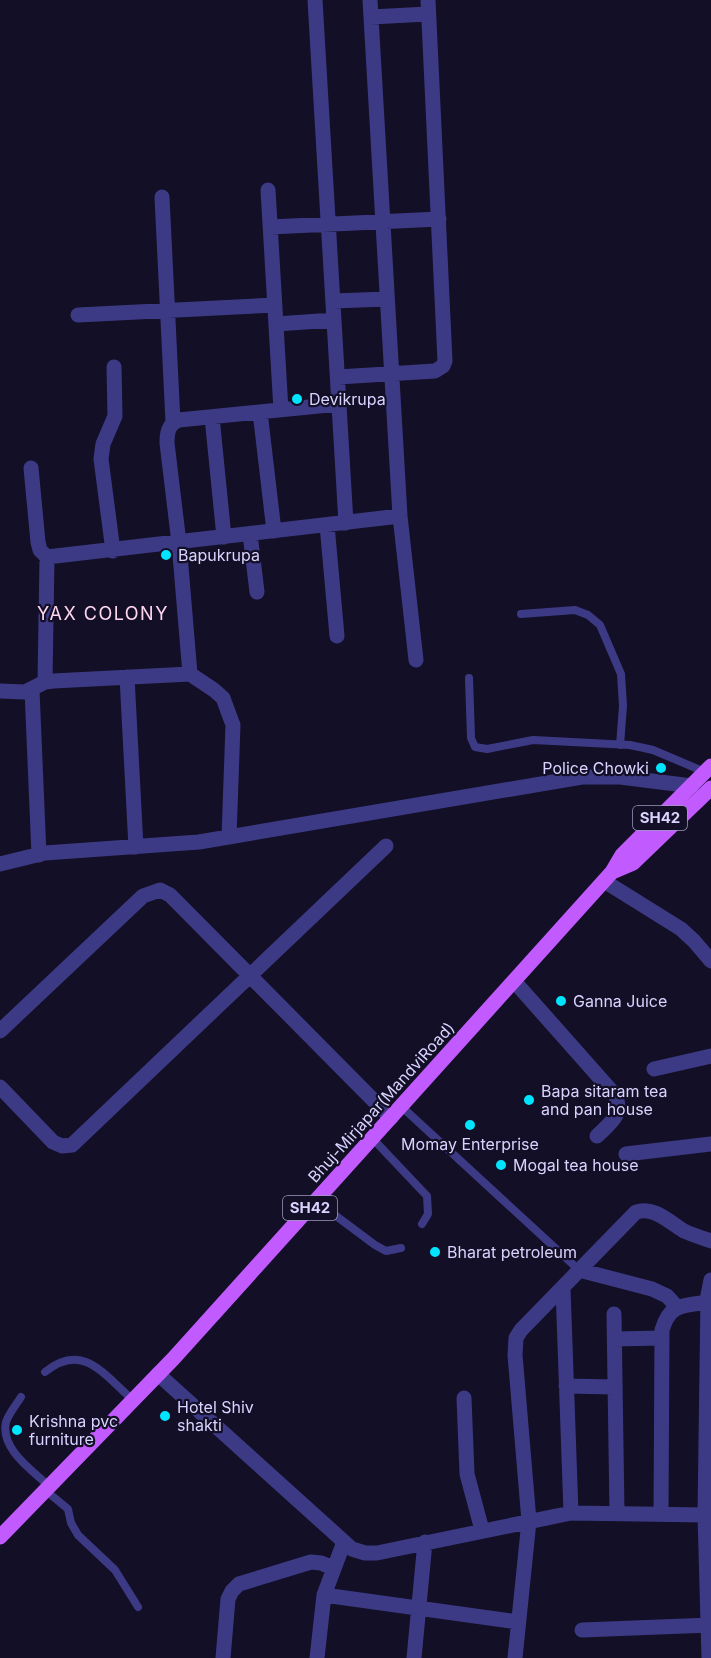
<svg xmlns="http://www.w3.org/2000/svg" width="711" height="1658" font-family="Inter,sans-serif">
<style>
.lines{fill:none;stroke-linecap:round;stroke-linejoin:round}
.service{stroke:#3d3a85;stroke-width:8}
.minor{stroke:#3d3a85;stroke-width:15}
.primary{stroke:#c25bff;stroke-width:15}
.poi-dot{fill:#00e5ff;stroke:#130f26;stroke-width:2}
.labels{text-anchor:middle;stroke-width:4.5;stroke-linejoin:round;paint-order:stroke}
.shield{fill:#130f26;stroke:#9e99be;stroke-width:1.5}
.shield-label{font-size:15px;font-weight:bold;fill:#d9d4ff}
.poi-label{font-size:16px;fill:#d9d4ff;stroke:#130f26;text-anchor:start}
.street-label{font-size:16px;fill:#d9d4ff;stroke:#130f26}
.neighbourhood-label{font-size:18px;letter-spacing:1.5px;fill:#ffd6f0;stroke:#130f26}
</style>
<rect width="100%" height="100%" fill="#130f26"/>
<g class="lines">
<path class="service" d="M521 614 575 610 588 615 600 625 621 674 623 706 620 745
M469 678 471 738 475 747 487 749 533 740 630 745 653 750 705 772
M402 1107 579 1270
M373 1139 427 1196 428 1214 422 1224
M316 1201 375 1245 386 1251 401 1248
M45 1372C83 1341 104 1375 133 1400
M21 1397C16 1405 9 1413 6 1422 0 1449 32 1470 49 1486
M45 1490 68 1509 71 1523 78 1535 115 1570 138 1607"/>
<path class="minor" d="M315 0 346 523
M370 0 400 516 416 660
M371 17 428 14
M268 190 281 410
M162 197 173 422
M270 227 439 219
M333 301 387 299
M78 315 275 305
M276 324 334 320
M338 377 435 371 443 366 445 361 428 0
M260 412 274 531
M212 417 224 537
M31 468 38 542 40 550 47 557 400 516
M327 525 337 636
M250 534 257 592
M113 551 101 459 103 444 115 416 114 367
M190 674 179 543 167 443C167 433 168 424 179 420L339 404
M127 677 136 847
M45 682 47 557
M32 690 39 855
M0 691 25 692 45 682 53 681 190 674 214 690 223 698 233 725 229 837
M0 864 45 853 199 842 582 777H620L692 786
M604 881 681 929 694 941 711 961
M514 981 615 1095C624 1115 610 1123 597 1136
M0 1031 143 896 160 890 170 895 391 1118
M654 1069 711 1056
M0 1087 53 1142 62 1146 72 1145 386 846
M626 1154 711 1144
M579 1270 652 1289 667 1296 677 1307
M563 1288 571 1513
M614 1314 617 1513
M615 1339 662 1338
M158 1374 352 1549 365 1553H377L571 1513 705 1515
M566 1386 615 1387
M464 1398 467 1474 482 1530
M661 1514 662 1330C670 1303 683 1306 708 1302
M324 1595 518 1622
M582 1630 711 1625
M223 1658 228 1599 232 1591 239 1584 311 1562 321 1563 333 1568
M317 1658 324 1595 344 1542
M414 1658 425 1542
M515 1658 529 1521 515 1355 516 1338 521 1330 636 1212C654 1206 669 1222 684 1231 693 1235 702 1238 711 1241
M709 1658 705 1515 708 1295 711 1280"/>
<path class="primary" d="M612 872 633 863 711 788
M0 1537 173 1359 612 872 622 855 711 766"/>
</g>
<g class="poi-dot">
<circle cx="297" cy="399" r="6"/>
<circle cx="166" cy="555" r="6"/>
<circle cx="661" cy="768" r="6"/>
<circle cx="561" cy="1001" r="6"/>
<circle cx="529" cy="1100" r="6"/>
<circle cx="470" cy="1125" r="6"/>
<circle cx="501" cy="1165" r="6"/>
<circle cx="435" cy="1252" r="6"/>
<circle cx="165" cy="1416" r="6"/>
<circle cx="17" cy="1430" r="6"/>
</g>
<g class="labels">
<g class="shield">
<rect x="633" y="806" width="54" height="24" rx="4.5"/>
<rect x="283" y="1196" width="54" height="24" rx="4.5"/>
</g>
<g class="shield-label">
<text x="660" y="823">SH42</text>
<text x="310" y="1213">SH42</text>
</g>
<g class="poi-label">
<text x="309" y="405">Devikrupa</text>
<text x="178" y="561">Bapukrupa</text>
<text x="649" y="774" text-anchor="end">Police Chowki</text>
<text x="573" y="1007">Ganna Juice</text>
<text x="541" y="1097">Bapa sitaram tea<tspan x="541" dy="18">and pan house</tspan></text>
<text x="470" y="1150" text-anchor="middle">Momay Enterprise</text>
<text x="513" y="1171">Mogal tea house</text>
<text x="447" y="1258">Bharat petroleum</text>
<text x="177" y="1413">Hotel Shiv<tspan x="177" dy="18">shakti</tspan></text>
<text x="29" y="1427">Krishna pvc<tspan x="29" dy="18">furniture</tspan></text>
</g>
<g class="street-label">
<text transform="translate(381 1102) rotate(-48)" y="6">Bhuj-Mirjapar(MandviRoad)</text>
</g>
<g class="neighbourhood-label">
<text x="103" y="620">YAX COLONY</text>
</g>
</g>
</svg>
